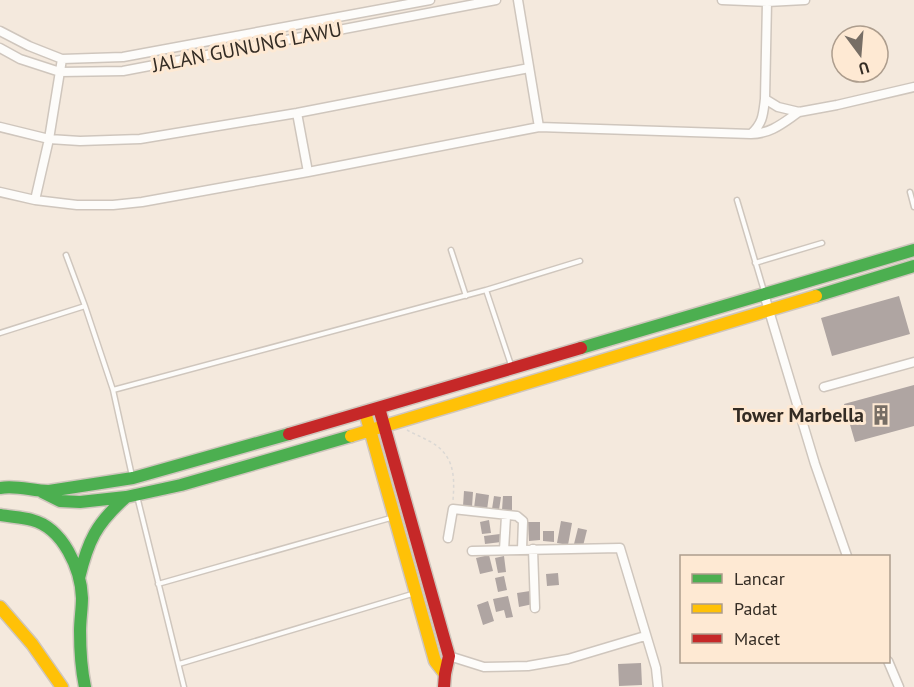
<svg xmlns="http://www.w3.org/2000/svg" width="914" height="687" font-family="'PT Sans',sans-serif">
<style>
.building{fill:#afa5a2}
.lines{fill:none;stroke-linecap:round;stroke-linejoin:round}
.lane-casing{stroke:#cfc6bd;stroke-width:7}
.street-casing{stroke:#cfc6bd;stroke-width:11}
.fast-casing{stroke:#cfc6bd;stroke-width:15}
.slow-casing{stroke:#cfc6bd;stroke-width:15}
.jam-casing{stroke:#cfc6bd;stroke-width:15}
.path{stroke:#dbd8d4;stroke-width:1.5;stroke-dasharray:3 3;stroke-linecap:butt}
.lane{stroke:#fdfcfa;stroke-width:4}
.street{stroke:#fdfcfa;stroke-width:8}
.fast{stroke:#4caf50;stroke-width:12}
.slow{stroke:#ffc107;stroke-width:12}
.jam{stroke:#c62828;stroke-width:12}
.labels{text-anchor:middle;stroke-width:6;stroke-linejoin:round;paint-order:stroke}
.street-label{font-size:20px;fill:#342c24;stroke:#fee9d3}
.poi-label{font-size:20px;font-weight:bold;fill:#342c24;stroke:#fee9d3;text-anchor:end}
</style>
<rect width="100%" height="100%" fill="#f4e9dd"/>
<path class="building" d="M899 296 910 334 832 356 821 318Z
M914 385V426L855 442 844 404Z
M464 491 473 492 472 507 463 506Z
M476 493 489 495 487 510 474 508Z
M494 496 501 497 499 510 492 509Z
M503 496H512V511L502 510Z
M489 520 491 533 482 534 480 522Z
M561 521 572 523 568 545 557 543Z
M528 522H540V540L529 541Z
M578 528 587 530 583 546 574 544Z
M543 531H554V542L543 541Z
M500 534 501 542 485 544 484 536Z
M489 555 493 571 480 574 476 558Z
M504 556 506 572 498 573 495 558Z
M558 573 559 585 547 586 546 574Z
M504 576 507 590 498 592 495 578Z
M530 591 533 604 519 607 517 593Z
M508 596 513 617 506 618 504 610 496 612 493 599Z
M488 601 494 621 483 625 477 605Z
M641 663 642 685 619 686 618 664Z"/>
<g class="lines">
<g class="lane-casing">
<path id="lane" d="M910 192 914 207
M737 200 764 291
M451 250 466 296
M66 255 85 306 113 390
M755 263 822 243
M486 290 512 368
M0 333 85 306
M132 476 113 390 486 290 580 261
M137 496 184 687
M158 584 394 517
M179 664 412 594"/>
</g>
<g class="street-casing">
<path id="street" d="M518 0 539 127
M722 0 767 2 805 0
M0 31 29 46 62 59 123 57 430 0
M0 48 20 59 60 72 123 71 496 0
M765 99 767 2
M799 112C784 122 771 134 751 134 763 123 763 115 765 99L778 107 799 112 837 105 914 87
M297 113 308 172
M0 127 49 139 80 141 140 139 297 113 529 68
M0 192 35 200 77 205H113L142 202 308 172 539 127 751 134
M35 200 49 139 62 59
M764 294 815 464 847 556
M824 387 914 362
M448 538 453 509 517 516 523 521 522 549
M533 549 535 608
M504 550 506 516
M472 551 620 548 656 668 658 687
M449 656 484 667 528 666 568 659 645 636
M888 661 899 687"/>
</g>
<g class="fast-casing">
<path id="fast" d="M816 296 914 266
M581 348 914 250
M0 488C17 485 32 491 49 491L133 478 289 434
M42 492 60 501 80 502 126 497 181 485 351 436
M0 515C11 517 22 517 32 520 63 528 81 569 82 598 82 609 80 620 80 631 80 650 81 668 85 687
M79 578C88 541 96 524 125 498"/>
</g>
<g class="slow-casing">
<path id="slow" d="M365 412 435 661 445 674
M351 436 816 296
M0 607 32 644 62 687"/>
</g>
<g class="jam-casing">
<path id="jam" d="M379 408 449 656 445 674 444 687
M289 434 581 348"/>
</g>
<path class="path" d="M407 430C414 434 422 437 429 441 454 454 455 475 453 500"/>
<use href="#lane" class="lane"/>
<use href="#street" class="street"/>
<use href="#fast" class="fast"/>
<use href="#slow" class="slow"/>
<use href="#jam" class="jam"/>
</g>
<defs>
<g id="building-bare" transform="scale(1.62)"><path d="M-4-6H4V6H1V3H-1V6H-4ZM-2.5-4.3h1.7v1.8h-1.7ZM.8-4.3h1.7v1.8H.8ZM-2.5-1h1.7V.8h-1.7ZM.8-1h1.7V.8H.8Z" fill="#776e65" stroke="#fee9d3" stroke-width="2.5" paint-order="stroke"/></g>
</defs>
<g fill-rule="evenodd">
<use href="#building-bare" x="881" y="415"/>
</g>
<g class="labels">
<g class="street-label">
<text transform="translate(247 47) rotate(-11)" y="7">JALAN GUNUNG LAWU</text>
</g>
<g class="poi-label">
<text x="864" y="422">Tower Marbella</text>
</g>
</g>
<rect x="680" y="555" width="210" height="108" fill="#fee9d3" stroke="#ad9d8d" stroke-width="1.5"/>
<rect x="692" y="574" width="30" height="9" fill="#4caf50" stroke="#ad9d8d" stroke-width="1.5"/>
<text x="734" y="585" font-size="18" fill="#342c24">Lancar</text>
<rect x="692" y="604" width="30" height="9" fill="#ffc107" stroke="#ad9d8d" stroke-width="1.5"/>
<text x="734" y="615" font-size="18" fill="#342c24">Padat</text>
<rect x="692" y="634" width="30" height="9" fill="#c62828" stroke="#ad9d8d" stroke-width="1.5"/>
<text x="734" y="645" font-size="18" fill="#342c24">Macet</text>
<g transform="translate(860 54) rotate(164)"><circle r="28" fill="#fee9d3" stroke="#ad9d8d" stroke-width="1.5"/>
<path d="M0-4.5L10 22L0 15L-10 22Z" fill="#776e65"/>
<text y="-9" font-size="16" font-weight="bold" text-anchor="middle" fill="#342c24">U</text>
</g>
</svg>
